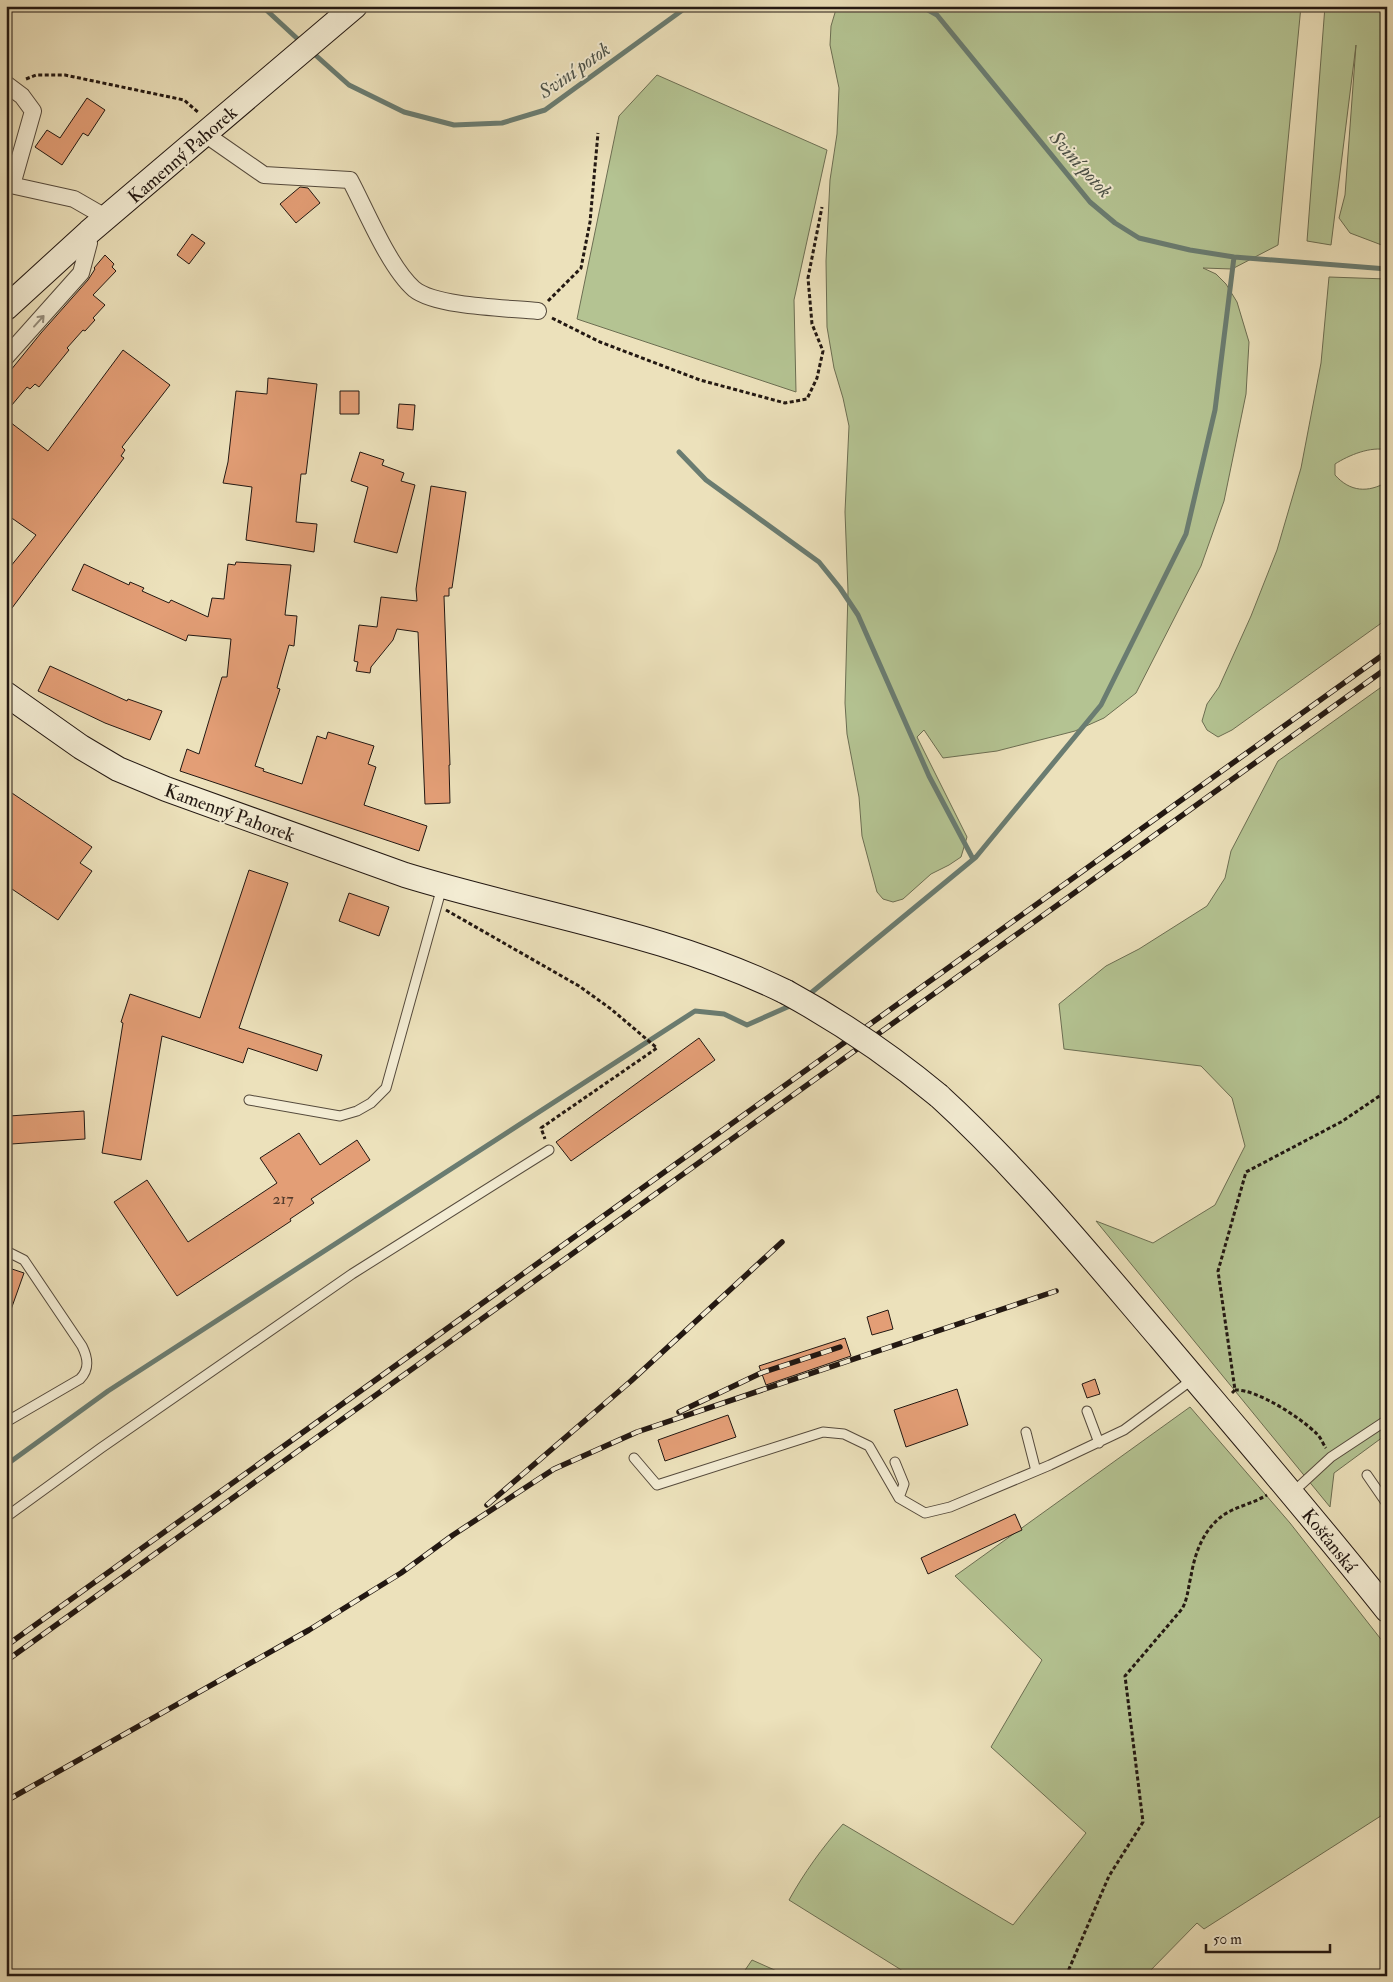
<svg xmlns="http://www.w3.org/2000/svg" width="1393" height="1982" font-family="'IM FELL Double Pica',serif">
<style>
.green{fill:#b4c392;stroke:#6c6e52}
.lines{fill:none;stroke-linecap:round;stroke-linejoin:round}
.stream{stroke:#6a7c71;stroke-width:5}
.building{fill:#e39e76;stroke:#231812}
.lane-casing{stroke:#554a3c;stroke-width:11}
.street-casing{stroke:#554a3c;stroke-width:18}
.secondary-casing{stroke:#231812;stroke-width:26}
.path{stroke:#231812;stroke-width:3;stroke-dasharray:4 2.5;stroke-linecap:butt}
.lane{stroke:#f3ecd3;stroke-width:9}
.street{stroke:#f3ecd3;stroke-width:16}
.secondary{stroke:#f3ecd3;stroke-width:24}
.rail-casing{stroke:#231812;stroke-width:5.5}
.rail{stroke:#f3ecd3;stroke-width:4;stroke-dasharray:11;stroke-linecap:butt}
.secondary-bridge-casing{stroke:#231812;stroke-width:26;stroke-linecap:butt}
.secondary-bridge{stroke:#f3ecd3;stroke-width:24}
.oneway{stroke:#958d7c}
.labels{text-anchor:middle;stroke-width:4;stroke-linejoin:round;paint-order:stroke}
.number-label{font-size:16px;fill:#533a2b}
.street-label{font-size:19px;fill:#231812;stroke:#f3ecd3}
.water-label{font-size:20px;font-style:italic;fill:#4c5249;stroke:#f3ecd3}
</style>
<rect width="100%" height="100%" fill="#ece1bb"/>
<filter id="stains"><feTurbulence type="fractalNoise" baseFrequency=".004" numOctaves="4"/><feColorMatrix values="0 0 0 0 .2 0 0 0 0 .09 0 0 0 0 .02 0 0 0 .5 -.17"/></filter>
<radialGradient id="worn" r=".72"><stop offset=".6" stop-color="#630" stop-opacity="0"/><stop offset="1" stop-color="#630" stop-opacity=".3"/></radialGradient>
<path class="green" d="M837 6H1301L1278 245 1232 269 1203 268 1216 274 1226 284 1237 302 1249 342 1246 394 1224 501 1201 566 1136 693 1104 718 1075 731 997 751 943 758 924 730 917 737 967 837 961 857 949 865 931 874 903 899 893 902 883 899 877 892 862 836 859 797 847 734 845 703 848 591 845 512 849 426 843 398 834 368 827 327 826 261 830 180 837 134 839 88 830 45 831 26Z
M1325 6H1387V247L1350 233 1339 218 1345 195 1356 45 1331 245 1307 241Z
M657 75 827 150 794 300 796 392 577 319 619 116Z
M1329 277 1387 279V450C1371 446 1349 455 1335 464V475C1350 492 1368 493 1387 482V619L1232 730 1218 737 1207 730 1202 721 1207 704 1219 687 1251 616 1277 550 1301 468 1321 363Z
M1387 683V1434L1334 1473 1330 1507 1096 1221 1153 1243 1215 1205 1245 1146 1232 1098 1201 1066 1064 1049 1059 1004 1106 966 1139 949 1207 906 1225 878 1231 851 1278 761Z
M1190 1407 1290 1523 1387 1647V1812L1204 1929 1197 1923 1145 1976H911L789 1900C804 1873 822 1848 843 1824L1013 1925 1086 1833 991 1747 1042 1660 955 1576Z
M752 1960 788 1976H741Z"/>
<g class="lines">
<path class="stream" d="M262 6 302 43
M921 6 937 15 1090 202 1115 223 1139 238 1190 250 1234 257 1387 269
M312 52 349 85 404 112 454 125 502 123 545 110 688 6
M679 452 706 480 819 562 840 588 858 615 929 776 973 859
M806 997 976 857 1101 705 1186 534 1215 410 1234 257
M6 1465 108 1391 695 1011 724 1014 747 1025 792 1005"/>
</g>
<path class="building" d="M87 98 105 110 88 136 83 133 62 165 35 147 47 130 60 138Z
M300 187 308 188 320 203 296 223 280 204Z
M192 234 205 243 189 264 177 255Z
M105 255 114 264 112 267 116 271 93 295 105 305 93 318 95 320 85 331 83 330 67 348 69 350 39 387 35 384 30 389 27 387 6 412V376L41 333 88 280 95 269 94 268Z
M123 350 170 385 122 447 125 450 121 456 124 458 6 616V572L36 535 6 514V419L48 451Z
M268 378 317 384 306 474H301L296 522 317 524 314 552 246 540 252 487 223 483 228 462 236 391 267 394Z
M340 391H359V414H340Z
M399 404 415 405 413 430 397 428Z
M360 452 384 460 382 465 404 473 401 481 415 485 397 553 354 542 368 487 351 481Z
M431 486 466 492 452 588H449V596H444L450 765H449L450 803 425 804 418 632 397 629 393 640 371 667 370 673 356 671 358 662 354 661 359 625 377 627 381 597 417 601 416 589Z
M236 562 291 565 285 615 297 616 294 646 289 645 277 688 280 689 255 766 264 769 263 771 302 784 317 736 326 739 328 732 374 746 368 764 376 767 364 805 427 826 419 851 180 771 187 749 199 754 222 677H227L231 639 188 635 186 641 72 590 84 564 129 585 130 582 144 588 142 591 169 603 171 600 208 617 212 598 224 599 228 564 235 565Z
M50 666 127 701 128 699 162 711 150 740 105 723 38 691Z
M6 789 92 847 80 863 92 871 58 920 6 885Z
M249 870 288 883 239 1028 322 1055 317 1071 248 1048 243 1063 162 1036 141 1160 102 1153 123 1023 121 1022 130 994 200 1018Z
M349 893 389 907 379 936 339 921Z
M699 1038 715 1060 571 1161 556 1142Z
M84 1111 85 1139 11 1144 9 1116Z
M299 1133 320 1165 357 1140 370 1160 311 1199 314 1203 290 1219 291 1221 177 1296 114 1202 147 1180 188 1242 277 1183 260 1158Z
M6 1267 24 1273 8 1318H6Z
M888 1310 893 1329 872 1335 867 1317Z
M845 1338 851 1356 766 1385 759 1366Z
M1095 1379 1100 1394 1087 1398 1082 1384Z
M957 1389 968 1425 906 1447 894 1410Z
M728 1415 736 1437 665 1461 658 1440Z
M1015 1514 1022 1530 928 1574 921 1558Z"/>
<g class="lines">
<g class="lane-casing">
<path id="lane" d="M249 1100 340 1116 357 1111 371 1103 386 1088 442 887
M6 1251 24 1260 82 1346C88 1358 90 1369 80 1379L6 1422
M1087 1411 1099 1443
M1026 1432 1036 1471
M634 1458 657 1485 823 1432 844 1434 869 1446 899 1498 925 1513 950 1507 1050 1465 1124 1430 1193 1379
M895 1462 904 1484 899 1498
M1367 1475 1387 1504
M1292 1493 1331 1457 1387 1420
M6 1517 101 1448 352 1274 549 1150"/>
</g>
<g class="street-casing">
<path id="street" d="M6 84 22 96 33 111 12 185
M205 134 264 175 350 180C366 210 389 267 414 289 436 307 509 308 538 311
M6 184 74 199 107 218
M6 357 81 273 89 243 85 236"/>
</g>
<g class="secondary-casing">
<path id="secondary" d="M6 308 89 232 355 6
M6 694 81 747 118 769 166 789 405 875C532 914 666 933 786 992
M939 1096C1020 1170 1090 1256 1161 1339 1237 1429 1314 1518 1387 1610"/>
</g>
<path class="path" d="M26 79 36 75H65L184 100 199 113
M548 301 581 268 590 222 598 133
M552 318 600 342 700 380 785 403 807 399 817 378 823 351 812 324 808 278 822 207
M446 910 579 986 611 1009 657 1048 541 1128 545 1139
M1235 1390C1257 1389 1301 1418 1317 1434 1321 1438 1323 1444 1326 1448
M1232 1393 1235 1390 1218 1271 1246 1172 1341 1122 1387 1091
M1066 1976 1109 1876 1143 1822 1125 1676 1182 1609C1188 1598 1188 1588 1191 1576 1195 1552 1204 1528 1225 1514 1238 1506 1254 1503 1267 1495"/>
<use href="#lane" class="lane"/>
<use href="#street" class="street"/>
<use href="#secondary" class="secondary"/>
<g class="rail-casing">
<path id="rail" d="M679 1412 761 1373 840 1347
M487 1505 631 1381 782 1242
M6 1646 1387 652
M6 1661 1387 668
M6 1801 309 1630 401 1573 453 1535 554 1469 637 1432 1056 1291"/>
</g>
<use href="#rail" class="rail"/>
<g class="secondary-bridge-casing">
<path id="secondary-bridge" d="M786 992C841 1022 891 1056 939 1096"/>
</g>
<use href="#secondary-bridge" class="secondary-bridge"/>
</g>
<defs><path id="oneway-shaft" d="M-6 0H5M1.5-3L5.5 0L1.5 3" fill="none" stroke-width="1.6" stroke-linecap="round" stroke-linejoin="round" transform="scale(1.25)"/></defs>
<use class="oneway" href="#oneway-shaft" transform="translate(39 321) rotate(-48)"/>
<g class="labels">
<g class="number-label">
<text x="283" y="1204">217</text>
</g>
<g class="street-label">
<text transform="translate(182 154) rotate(-41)" y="7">Kamenný Pahorek</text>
<text transform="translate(230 812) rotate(20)" y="7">Kamenný Pahorek</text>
<text transform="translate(1330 1540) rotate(51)" y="7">Košťanská</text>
</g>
<g class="water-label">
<text transform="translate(574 70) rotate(-35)" y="7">Sviní potok</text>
<text transform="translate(1081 164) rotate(48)" y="7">Sviní potok</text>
</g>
</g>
<rect width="1393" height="1982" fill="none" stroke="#ece1bb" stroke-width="25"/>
<rect x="8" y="8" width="1378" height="1967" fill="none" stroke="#231812" stroke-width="2.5"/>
<rect x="12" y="12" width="1368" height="1957" fill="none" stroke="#231812"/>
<path d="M1206 1944v8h124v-8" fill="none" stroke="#231812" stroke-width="2.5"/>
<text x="1213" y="1944" font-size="15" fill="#231812" stroke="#f3ecd3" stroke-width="4" paint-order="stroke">50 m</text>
<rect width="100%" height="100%" filter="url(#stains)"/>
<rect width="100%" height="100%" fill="url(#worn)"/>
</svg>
